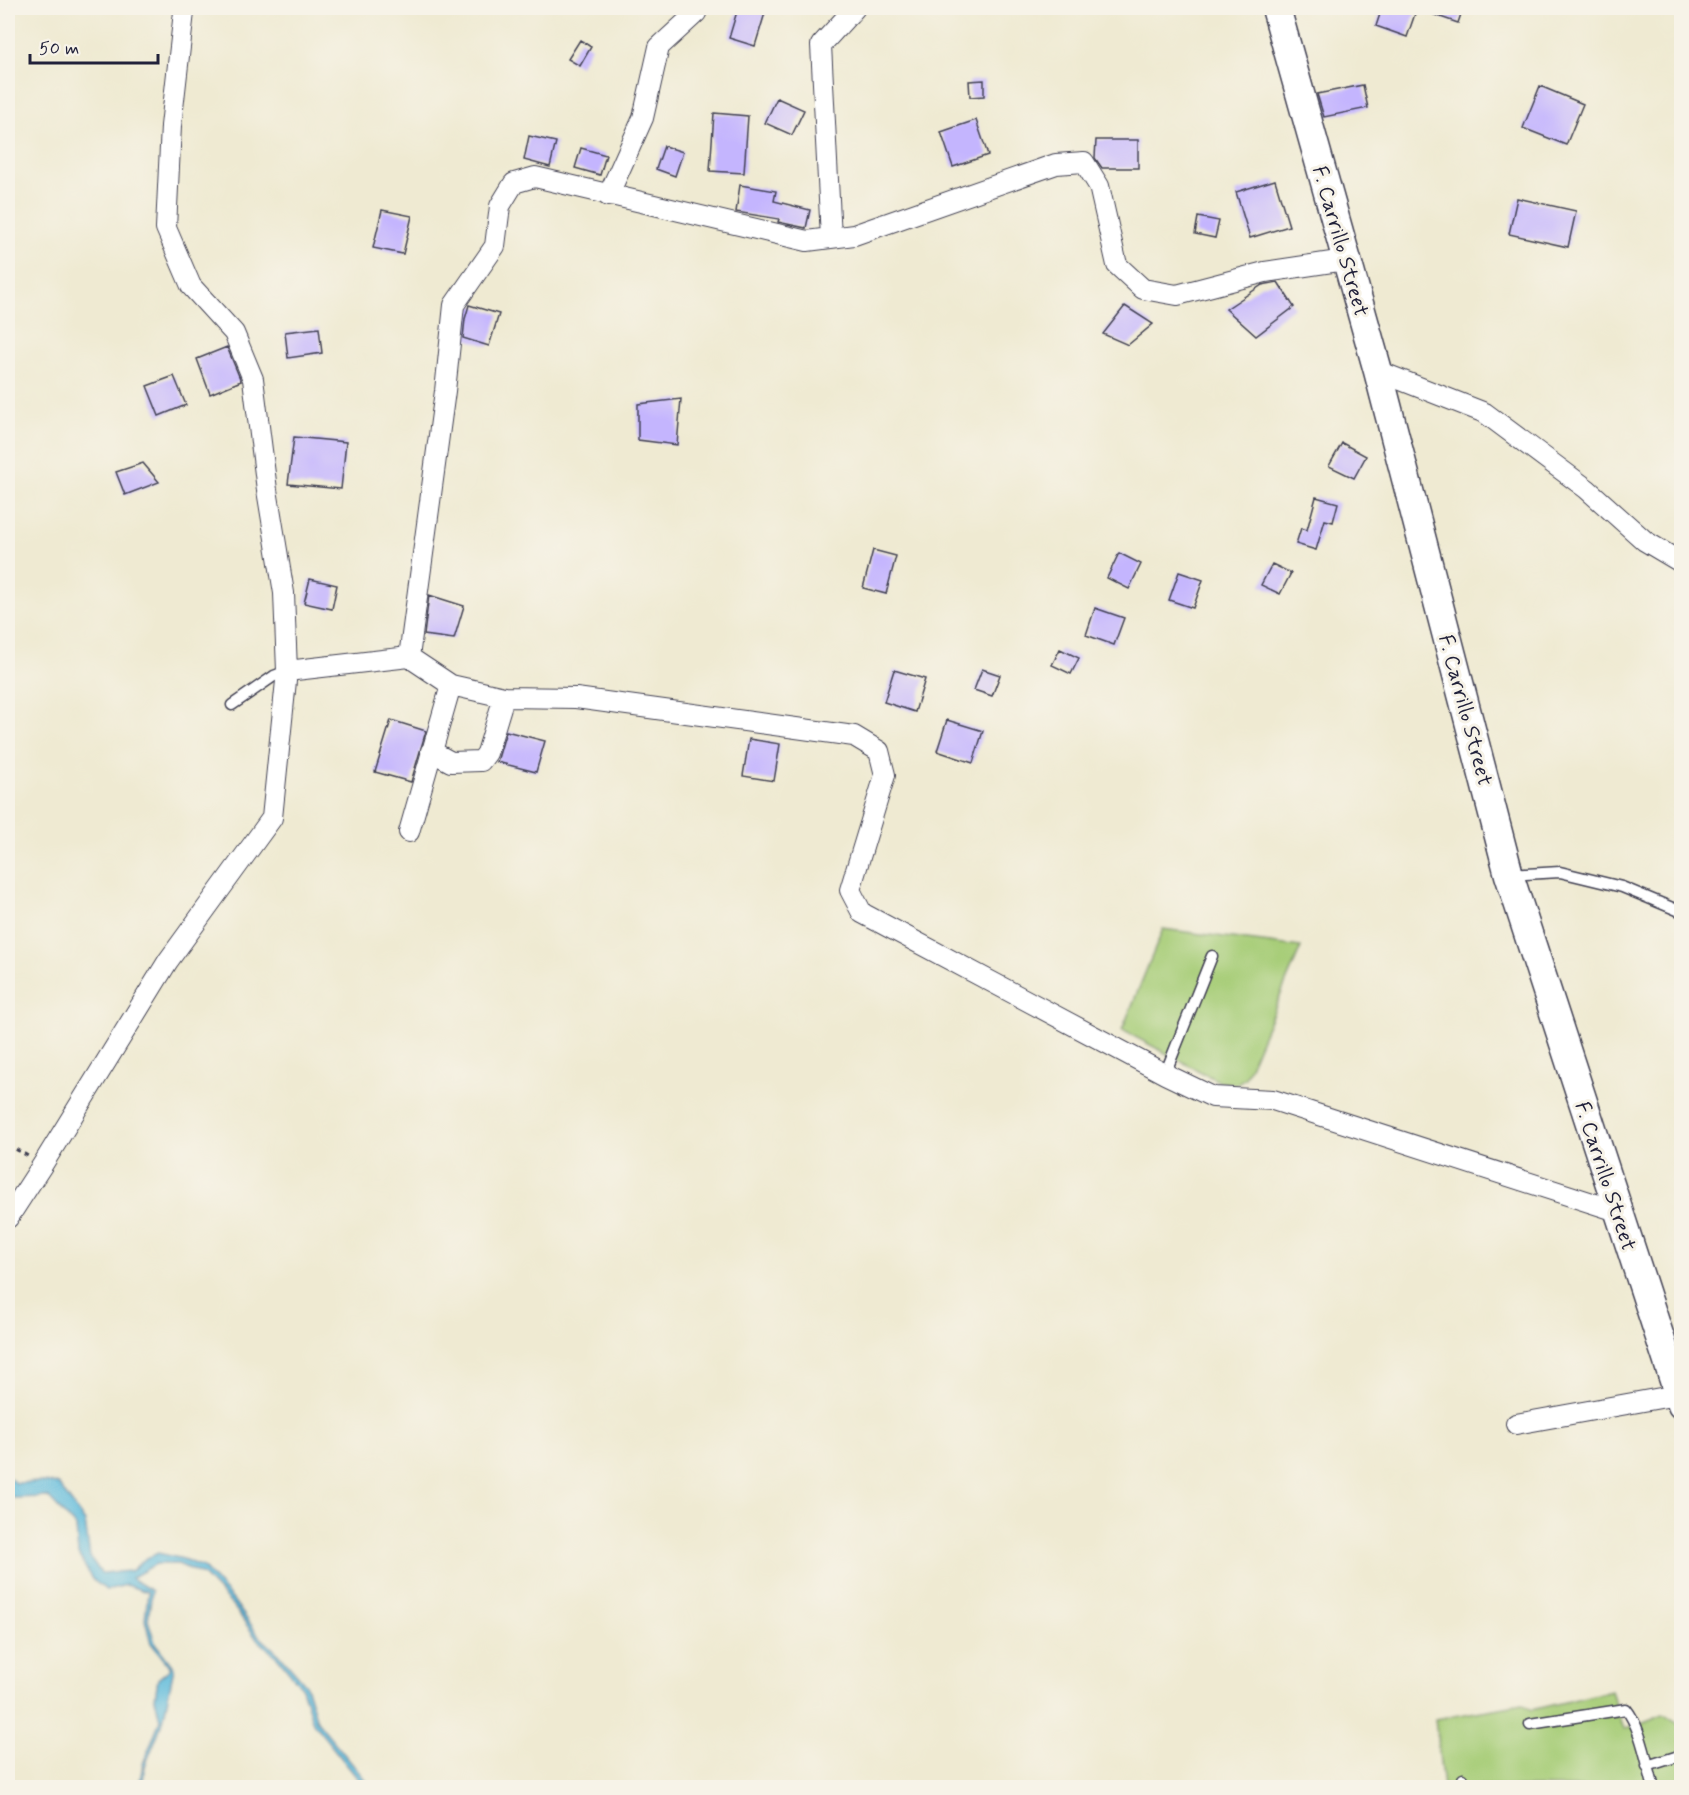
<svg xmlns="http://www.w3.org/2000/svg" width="1689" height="1795" font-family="Mynerve,sans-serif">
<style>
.green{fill:#a7cd78;stroke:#64785a;stroke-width:1.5}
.water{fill:#5ebbdc;stroke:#406e8c;stroke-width:1.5}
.building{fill:#c4b5fe}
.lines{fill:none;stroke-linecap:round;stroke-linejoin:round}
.lane-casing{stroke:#414052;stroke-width:13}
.street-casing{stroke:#414052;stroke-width:22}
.secondary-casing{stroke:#414052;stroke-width:31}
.path{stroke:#414052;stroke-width:3;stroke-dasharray:4.5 4.5;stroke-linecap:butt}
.lane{stroke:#fff;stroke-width:10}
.street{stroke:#fff;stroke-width:20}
.secondary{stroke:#fff;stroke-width:28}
.labels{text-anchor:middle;stroke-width:6;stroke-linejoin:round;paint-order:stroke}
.street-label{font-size:21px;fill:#22223b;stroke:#f7f3e8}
</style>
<rect width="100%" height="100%" fill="#f7f3e8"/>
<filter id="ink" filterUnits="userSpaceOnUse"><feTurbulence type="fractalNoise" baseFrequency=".0167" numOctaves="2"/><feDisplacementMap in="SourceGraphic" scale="12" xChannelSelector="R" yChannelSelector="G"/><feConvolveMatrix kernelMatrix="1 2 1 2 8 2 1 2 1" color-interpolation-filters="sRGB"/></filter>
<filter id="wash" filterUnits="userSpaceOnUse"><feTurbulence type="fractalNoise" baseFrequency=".008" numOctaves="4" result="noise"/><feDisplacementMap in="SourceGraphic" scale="24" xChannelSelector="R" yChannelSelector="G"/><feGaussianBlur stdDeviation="1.35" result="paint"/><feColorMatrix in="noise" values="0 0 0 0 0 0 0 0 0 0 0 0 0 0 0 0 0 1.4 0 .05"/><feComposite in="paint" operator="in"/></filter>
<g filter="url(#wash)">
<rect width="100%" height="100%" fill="#efead2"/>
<path class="green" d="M1163 929 1301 947 1245 1078 1236 1084 1220 1082 1122 1030Z
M1611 1691 1624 1730 1663 1714 1681 1726V1787H1443L1435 1719 1523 1704 1531 1710Z"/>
<path class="water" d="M8 1477 16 1483 42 1482 58 1484 85 1522 90 1557 101 1573 131 1571 145 1559 158 1553 183 1559 203 1567 233 1600 259 1636 282 1657 306 1685 317 1721 367 1782 375 1787H367L363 1785 313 1723 302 1688 279 1659 256 1638 234 1607 203 1575 178 1564H156L131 1578 152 1591 148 1620 155 1643 174 1668 163 1721 145 1766 142 1787H139L143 1764 160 1720 155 1698 158 1679 171 1668 151 1643 145 1620 148 1592 126 1585 106 1590 92 1579 78 1554 76 1527 48 1497 9 1498Z"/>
<g id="blocks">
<path class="building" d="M738 8H747L765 13 755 46 729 38Z
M1382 8H1417L1407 37 1376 26Z
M1420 8H1463L1458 23 1420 10Z
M580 40 591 47 580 66 568 59Z
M984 80V96L970 97 969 81Z
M1363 85 1368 108 1324 117 1317 94Z
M1540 86 1583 104 1566 145 1523 128Z
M777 98 804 110 792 135 765 123Z
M714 113 748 116 744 173 710 171Z
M976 120 988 155 953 167 941 132Z
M529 136 556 142 550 167 524 160Z
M1096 140H1138V168H1102L1095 158Z
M664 146 683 152 675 176 656 169Z
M581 148 606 155 600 175 575 168Z
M1275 180 1289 226 1250 238 1236 192Z
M740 185 776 191 774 201 810 210 806 228 778 222 779 219 736 212Z
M1517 198 1576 211 1568 247 1509 234Z
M382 210 412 216 403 254 373 248Z
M1198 217 1219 221 1215 238 1195 234Z
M1278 282 1294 307 1256 336 1226 309 1262 285Z
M469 305 499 314 489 346 463 338 465 319Z
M1125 306 1153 324 1128 345 1103 334Z
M319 328 322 353 288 358 285 332Z
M227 347 241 381 210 394 197 359Z
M174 376 186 405 159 416 147 386Z
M681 399 677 445 638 440V404Z
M294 437 346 442 341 489 288 484Z
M1342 443 1366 456 1354 478 1329 466Z
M143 463 159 482 125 495 116 472Z
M1316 497 1338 503 1333 522 1325 520 1316 550 1296 544 1301 528 1307 530Z
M873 550 896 556 886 594 863 588Z
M1119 553 1141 564 1129 589 1107 578Z
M1272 564 1291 573 1280 594 1261 585Z
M1179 572 1203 580 1193 608 1169 600Z
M310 579 337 585 332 609 304 603Z
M429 595 464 606 454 639 424 635Z
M1095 608 1124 618 1114 645 1086 635Z
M1060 649 1079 658 1071 674 1052 665Z
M982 669 1000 675 992 696 974 690Z
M894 670 925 679 915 712 884 702Z
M391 720 426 731 411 782 375 772Z
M947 720 983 731 973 763 937 751Z
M506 731 545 741 536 772 497 762Z
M749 739 780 744 774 781 743 776Z"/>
</g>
</g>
<g filter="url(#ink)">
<use href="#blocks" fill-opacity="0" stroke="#414052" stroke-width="1.5"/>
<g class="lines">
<g class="lane-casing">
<path id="lane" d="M232 705 274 676 287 671
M1509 875 1560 872 1622 887 1682 912
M1165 1074 1212 956
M1530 1724 1626 1709C1641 1727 1647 1765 1654 1788
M1647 1766 1682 1755
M1463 1779 1465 1788"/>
</g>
<g class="street-casing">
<path id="street" d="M184 12 171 126 166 228 191 286 234 333 253 379 267 490 284 593 287 671
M608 196 643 118 659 47 696 13 698 8
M831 238 821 45 855 8
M1378 371 1485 413 1587 489 1645 541 1682 563
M409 657 445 391 454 305 495 246 500 206 514 183 535 177 807 241 854 235 1056 164 1084 162 1099 186 1117 265 1143 289 1177 295 1265 272 1345 260
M431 751 451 762 481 761 487 753 504 697
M409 832 451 685
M8 1218 43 1164 168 961 272 818 287 671 409 657 451 685 504 697 576 698 854 736 879 751 885 775 850 890 862 913 1165 1074 1213 1097 1273 1100 1617 1211
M1516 1424 1677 1395"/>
</g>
<g class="secondary-casing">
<path id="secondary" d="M1276 8 1378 371 1509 875 1682 1405"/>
</g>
<path class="path" d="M8 1145 28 1156"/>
<use href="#lane" class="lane"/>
<use href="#street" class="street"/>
<use href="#secondary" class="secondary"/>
</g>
</g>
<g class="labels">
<g class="street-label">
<text transform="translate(1341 241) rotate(74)" y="7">F. Carrillo Street</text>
<text transform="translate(1466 710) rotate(75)" y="7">F. Carrillo Street</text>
<text transform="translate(1606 1176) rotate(72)" y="7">F. Carrillo Street</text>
</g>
</g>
<rect width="1689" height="1795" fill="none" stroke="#f7f3e8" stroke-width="30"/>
<path d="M30 54v9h128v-9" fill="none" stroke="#22223b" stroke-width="3"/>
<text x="39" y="54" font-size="18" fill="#22223b" stroke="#f7f3e8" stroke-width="4.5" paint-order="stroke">50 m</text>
</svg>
